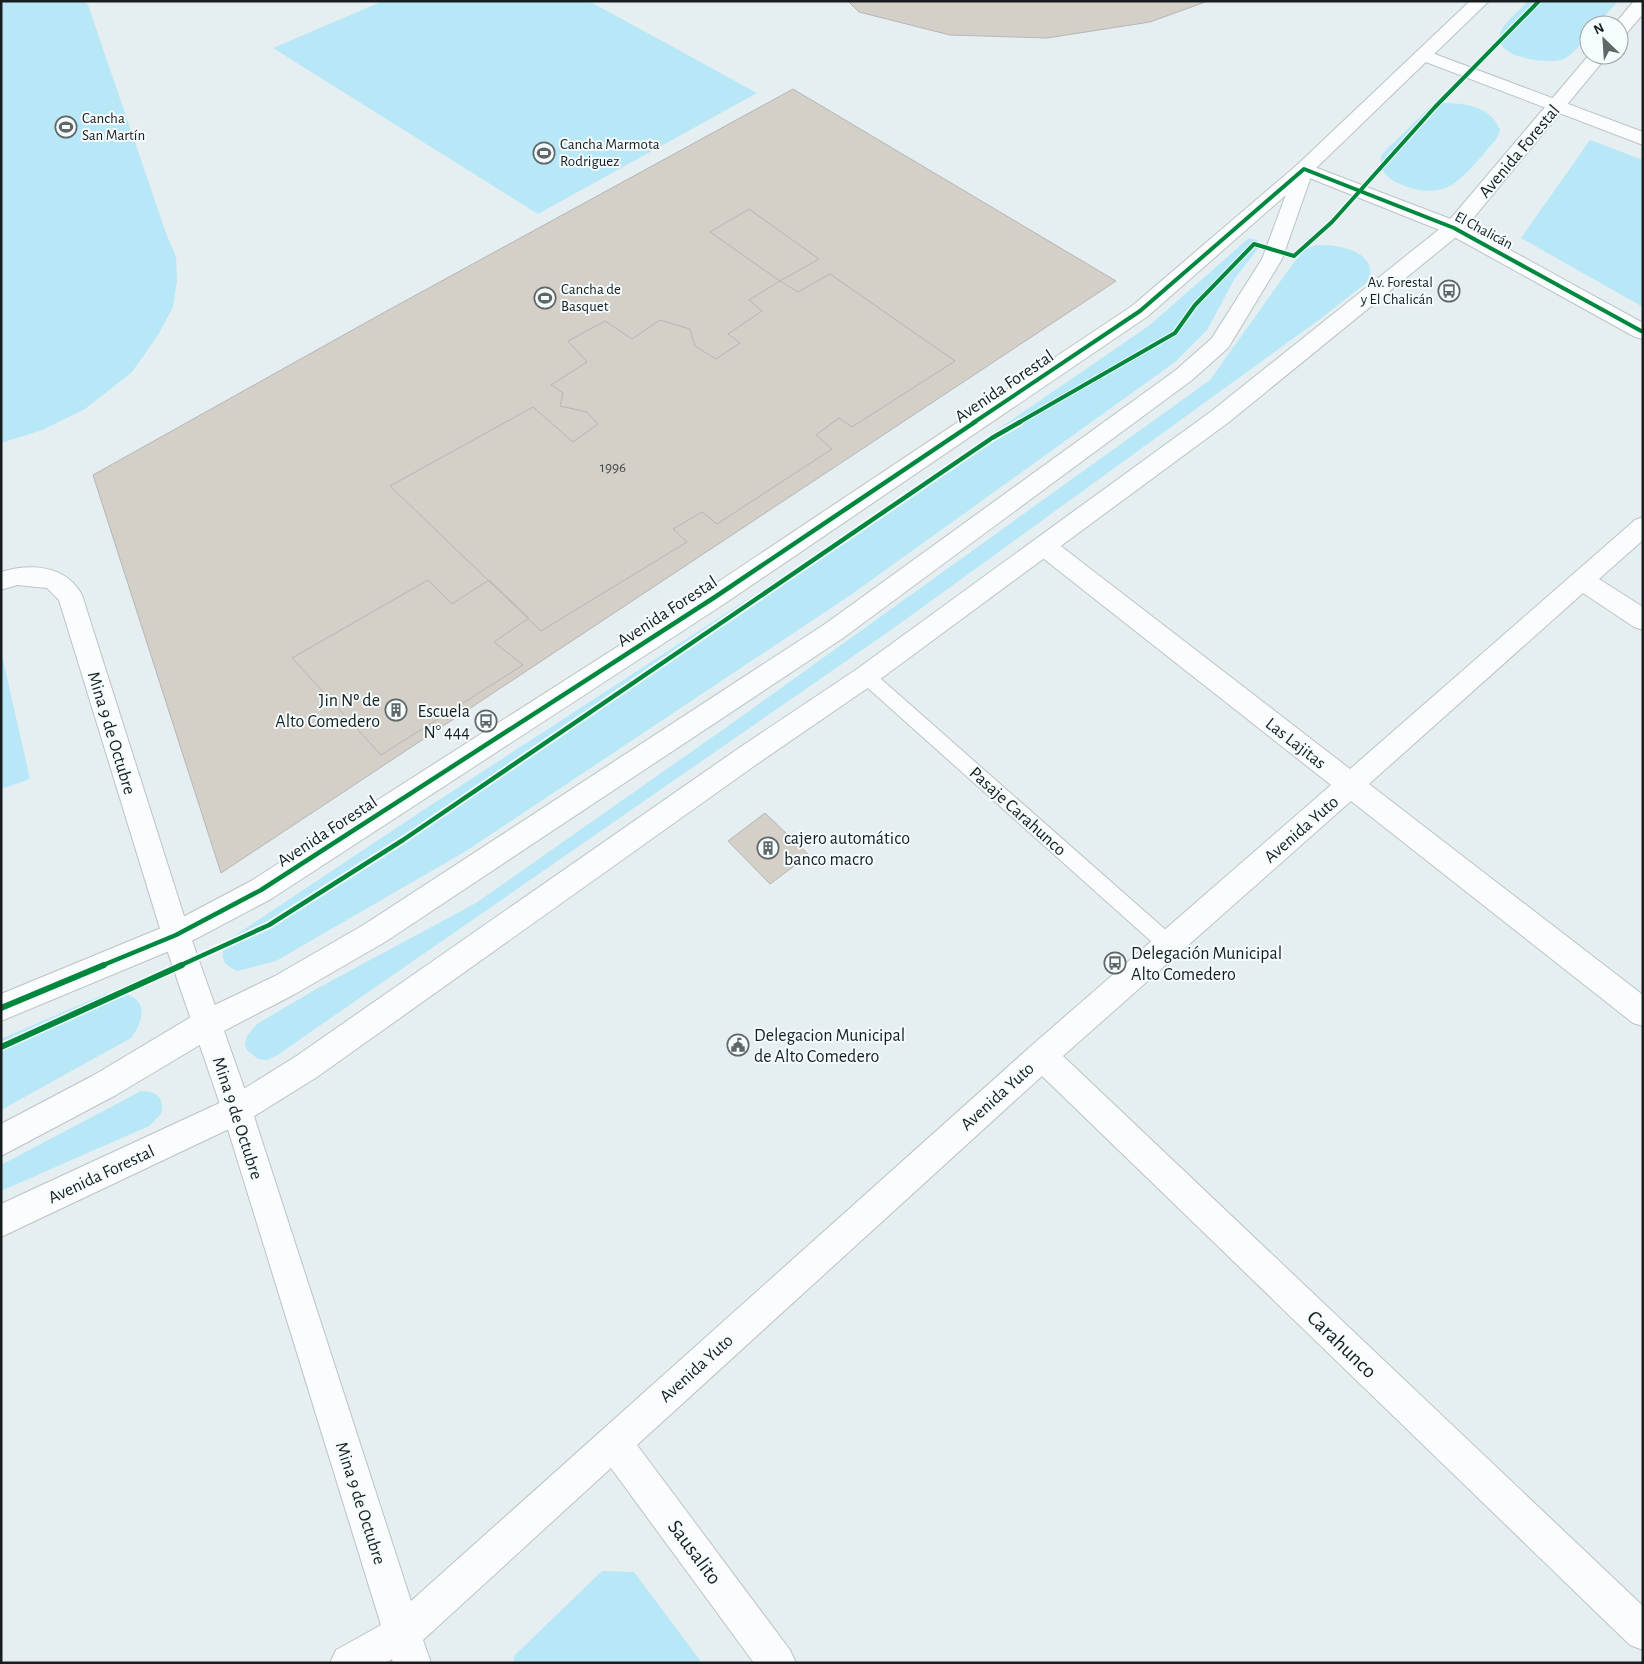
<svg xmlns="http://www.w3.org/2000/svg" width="1644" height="1664" font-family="'Alegreya Sans',sans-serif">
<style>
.green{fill:#b8e8f7}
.building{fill:#d4cfc7;stroke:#b5b7b7}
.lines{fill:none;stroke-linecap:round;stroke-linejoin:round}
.service-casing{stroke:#bcc3c5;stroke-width:2}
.minor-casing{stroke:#bcc3c5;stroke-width:2}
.tertiary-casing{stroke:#bcc3c5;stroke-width:2}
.primary-casing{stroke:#bcc3c5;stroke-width:2}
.service{fill:#fbfcfd;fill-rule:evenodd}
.minor{fill:#fbfcfd;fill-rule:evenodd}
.tertiary{fill:#fbfcfd;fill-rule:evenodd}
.primary{fill:#fbfcfd;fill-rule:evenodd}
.cycleway-far2-casing{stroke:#f5fcfe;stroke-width:6}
.cycleway-far1-casing{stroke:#f5fcfe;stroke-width:8}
.cycleway-casing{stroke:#f5fcfe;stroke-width:9}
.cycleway-far2{stroke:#00873e;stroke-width:4}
.cycleway-far1{stroke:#00873e;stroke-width:4.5}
.cycleway{stroke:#00873e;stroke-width:6}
.labels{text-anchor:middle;stroke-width:4;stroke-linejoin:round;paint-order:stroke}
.far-poi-label{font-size:15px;fill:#181e20;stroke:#f5fcfe;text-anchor:start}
.far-street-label{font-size:15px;fill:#181e20;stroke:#f5fcfe}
.number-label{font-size:15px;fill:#474a4a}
.street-label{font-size:18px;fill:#181e20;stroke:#f5fcfe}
.poi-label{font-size:18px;fill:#181e20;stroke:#f5fcfe;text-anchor:start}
.near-street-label{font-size:21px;fill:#181e20;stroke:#f5fcfe}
</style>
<rect width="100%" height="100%" fill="#e5eef1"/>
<path class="green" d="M1 1H84L88 5 166 233 176 257 177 280 173 307 158 335 132 372 85 409 42 430 1 443Z
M383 1H589L757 93 538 214 273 48Z
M1528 1H1618L1597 25H1589V34C1582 42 1574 54 1564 59 1549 65 1493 58 1500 34 1502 24 1521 9 1528 1Z
M1442 103C1465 103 1491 106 1500 130L1497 138C1486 151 1462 181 1448 187 1431 195 1407 189 1392 180 1382 173 1378 164 1382 154L1430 107Z
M1590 140 1643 160V307L1521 238Z
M1249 238 1257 240 1260 246 1235 278 1207 330 1175 362 852 594 466 851 276 961 238 971C221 965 219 955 228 940L425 809 803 563 1150 325Z
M1316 245C1338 244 1376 250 1370 280L1320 319 891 630 276 1056 267 1060 258 1059 247 1050 245 1044 247 1036 257 1024 318 988 476 903 731 724 1210 380 1297 258 1304 250Z
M1 651 30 779 1 789Z
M118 992C148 997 146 1017 131 1038L1 1110V1039L105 994Z
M141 1091C157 1091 165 1098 161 1114L149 1126 1 1191V1165Z
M602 1571 634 1572 702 1663H513L515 1655Z"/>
<path class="building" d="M848 1H1208L1150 22 1047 38 950 35 859 12Z
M793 89 1116 281 221 873 93 475 383 313Z
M749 209 819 259 780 281 710 232Z
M830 274 955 361 852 427 839 418 816 435 832 449 717 524 702 512 673 529 687 542 541 631 390 486 533 407 573 442 598 424 587 412 560 406 563 393 551 385 587 362 568 341 605 321 632 339 660 320 690 329 695 346 716 359 740 343 728 334 762 311 749 300 780 281 798 292Z
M428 580 452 604 489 580 529 618 494 642 523 665 381 755 292 658Z
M765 813 809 855 770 884 728 841Z"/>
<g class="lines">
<g class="service-casing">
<path id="service" d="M866 669 872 671 1176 939 1179 945 1176 951 1169 954 1162 951 860 681 857 676 860 671Z"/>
</g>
<g class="minor-casing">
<path id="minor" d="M1424 50 1643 132V145L1418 59 1415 55 1418 51Z
M1304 163 1461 223 1643 323V339L1635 337 1447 233 1297 173 1294 169 1297 165Z
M1643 517V540L1599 579 1643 607V630L1634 627 1583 593 1369 784 1643 995V1026L1633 1023 1351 801 1063 1056 1643 1606V1650L1630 1645 1042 1076 637 1445 790 1650 796 1663H754L611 1468 423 1640 431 1663H393L392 1659 386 1663H330L336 1650 381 1625 222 1110 162 935 59 600 47 588 17 585 1 590V572C30 563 66 565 82 595L190 935 252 1110 411 1601 1031 1046 1331 785 1035 552 1032 546 1035 540 1044 537 1053 540 1350 769 1635 520Z"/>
</g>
<g class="tertiary-casing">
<path id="tertiary" d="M1304 163 1311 165 1314 169 1311 173 1148 316 724 604 271 899 186 944 1 1021V994L166 926 251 881 706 590 1132 306 1297 165Z"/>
</g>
<g class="primary-casing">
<path id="primary" d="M1470 1H1489L1313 171 1282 259 1228 348 1192 380 843 638 385 942 295 994 218 1034 116 1095 1 1156V1124L94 1075 196 1014 275 976 365 924 825 624 1176 370 1212 338 1262 259 1297 165Z
M1634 1H1643V14L1625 35 1619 36V25H1614Z
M1589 55H1608L1461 233 1229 422 875 683 757 764 317 1077 248 1120 1 1237V1204L226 1100 295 1057 739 748 857 669 1213 410 1447 223Z"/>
</g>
<use href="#service" class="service"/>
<use href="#minor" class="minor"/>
<use href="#tertiary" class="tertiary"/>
<use href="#primary" class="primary"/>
<g class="cycleway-far2-casing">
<path id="cycleway-far2" d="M973 423 1140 311 1304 169 1454 228 1643 332
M1018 423 1175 333 1195 305 1254 244 1294 256 1332 222 1435 107 1539 1"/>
</g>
<g class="cycleway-far1-casing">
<path id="cycleway-far1" d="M101 966 176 935 261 890 715 597 975 422
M179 966 269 925 403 840 992 438 1020 422"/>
</g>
<g class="cycleway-casing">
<path id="cycleway" d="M1 1008 104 965
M1 1047 182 965"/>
</g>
<use href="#cycleway-far2" class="cycleway-far2"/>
<use href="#cycleway-far1" class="cycleway-far1"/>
<use href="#cycleway" class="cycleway"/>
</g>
<defs>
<g id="stadium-ring" transform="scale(1.125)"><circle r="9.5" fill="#f5fcfe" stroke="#606769" stroke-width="1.5"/><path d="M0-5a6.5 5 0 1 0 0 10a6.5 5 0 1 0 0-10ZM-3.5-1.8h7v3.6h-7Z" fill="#606769"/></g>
<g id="bus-ring" transform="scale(1.125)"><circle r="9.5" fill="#f5fcfe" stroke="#606769" stroke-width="1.5"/><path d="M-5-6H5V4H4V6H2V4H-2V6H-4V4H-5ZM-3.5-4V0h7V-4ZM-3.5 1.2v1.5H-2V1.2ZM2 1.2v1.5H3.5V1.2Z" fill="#606769"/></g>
<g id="building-ring" transform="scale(1.125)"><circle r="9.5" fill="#f5fcfe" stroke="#606769" stroke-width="1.5"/><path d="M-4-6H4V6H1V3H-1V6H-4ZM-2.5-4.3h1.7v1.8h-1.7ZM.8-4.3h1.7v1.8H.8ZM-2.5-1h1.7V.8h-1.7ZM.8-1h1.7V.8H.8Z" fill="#606769"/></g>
<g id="civic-ring" transform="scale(1.125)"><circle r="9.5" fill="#f5fcfe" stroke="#606769" stroke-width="1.5"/><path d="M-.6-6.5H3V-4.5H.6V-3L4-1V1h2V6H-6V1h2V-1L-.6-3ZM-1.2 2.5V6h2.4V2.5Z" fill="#606769"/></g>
</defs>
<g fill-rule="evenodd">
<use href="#stadium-ring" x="66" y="127"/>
<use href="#stadium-ring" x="544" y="153"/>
<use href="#bus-ring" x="1449" y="291"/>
<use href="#stadium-ring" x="545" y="298"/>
<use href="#building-ring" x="396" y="710"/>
<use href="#bus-ring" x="486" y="721"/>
<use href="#building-ring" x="768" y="848"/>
<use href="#bus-ring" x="1115" y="963"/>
<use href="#civic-ring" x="738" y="1045"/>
</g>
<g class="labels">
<g class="far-poi-label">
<text x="82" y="123">Cancha<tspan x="82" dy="17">San Martín</tspan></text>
<text x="560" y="149">Cancha Marmota<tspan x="560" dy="17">Rodriguez</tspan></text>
<text x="1433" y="287" text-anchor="end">Av. Forestal<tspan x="1433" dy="17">y El Chalicán</tspan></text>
<text x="561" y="294">Cancha de<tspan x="561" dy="17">Basquet</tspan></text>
</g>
<g class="far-street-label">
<text transform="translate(1484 230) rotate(28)" y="5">El Chalicán</text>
</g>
<g class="number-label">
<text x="613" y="472">1996</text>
</g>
<g class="street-label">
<text transform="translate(1519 151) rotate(-50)" y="6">Avenida Forestal</text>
<text transform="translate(1004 386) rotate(-34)" y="6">Avenida Forestal</text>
<text transform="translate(667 611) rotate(-33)" y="6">Avenida Forestal</text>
<text transform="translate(112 733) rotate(73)" y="6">Mina 9 de Octubre</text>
<text transform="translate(1296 743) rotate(38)" y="6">Las Lajitas</text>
<text transform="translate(1018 811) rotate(42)" y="6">Pasaje Carahunco</text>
<text transform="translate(1301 829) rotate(-41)" y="6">Avenida Yuto</text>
<text transform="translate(327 831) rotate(-33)" y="6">Avenida Forestal</text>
<text transform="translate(997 1096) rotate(-42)" y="6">Avenida Yuto</text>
<text transform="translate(238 1118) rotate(72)" y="6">Mina 9 de Octubre</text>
<text transform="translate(101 1174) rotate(-25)" y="6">Avenida Forestal</text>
<text transform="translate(696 1368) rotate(-42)" y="6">Avenida Yuto</text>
<text transform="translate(361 1503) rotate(72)" y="6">Mina 9 de Octubre</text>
</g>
<g class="poi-label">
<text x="380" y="706" text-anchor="end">Jin Nº de<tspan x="380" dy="21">Alto Comedero</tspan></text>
<text x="470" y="717" text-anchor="end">Escuela<tspan x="470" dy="21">N° 444</tspan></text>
<text x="784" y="844">cajero automático<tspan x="784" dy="21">banco macro</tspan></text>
<text x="1131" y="959">Delegación Municipal<tspan x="1131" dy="21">Alto Comedero</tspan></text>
<text x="754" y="1041">Delegacion Municipal<tspan x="754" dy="21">de Alto Comedero</tspan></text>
</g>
<g class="near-street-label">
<text transform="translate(1342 1344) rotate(44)" y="7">Carahunco</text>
<text transform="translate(695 1552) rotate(53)" y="7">Sausalito</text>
</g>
</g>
<rect width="1644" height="1664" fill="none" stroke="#181e20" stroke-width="5"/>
<g transform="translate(1604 40) rotate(335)"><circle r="24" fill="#f5fcfe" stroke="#9da3a5"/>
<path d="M0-4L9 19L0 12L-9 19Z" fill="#606769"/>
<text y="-8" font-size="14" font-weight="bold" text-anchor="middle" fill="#181e20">N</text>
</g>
</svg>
